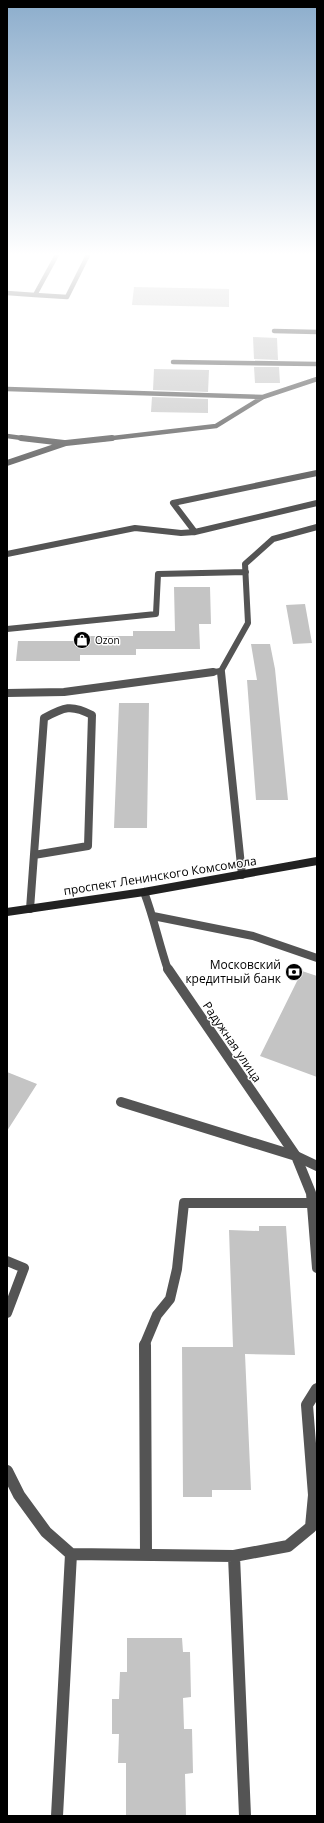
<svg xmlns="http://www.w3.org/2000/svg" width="324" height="1823" font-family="'Open Sans',sans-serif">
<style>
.building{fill:#c4c4c4}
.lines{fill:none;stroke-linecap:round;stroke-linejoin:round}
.service-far4{stroke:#545454;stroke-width:4.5}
.service-far3{stroke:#545454;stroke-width:6}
.service-far2{stroke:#545454;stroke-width:8}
.service-far1{stroke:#545454;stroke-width:10}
.service{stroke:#545454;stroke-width:12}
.minor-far1{stroke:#545454;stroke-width:8}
.minor{stroke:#545454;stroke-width:10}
.secondary{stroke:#212121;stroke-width:8}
.labels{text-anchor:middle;stroke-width:3;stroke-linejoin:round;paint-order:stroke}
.far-poi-label{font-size:10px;fill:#000;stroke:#fff;text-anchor:start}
.street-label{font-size:12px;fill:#000;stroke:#fff}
.poi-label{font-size:12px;fill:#000;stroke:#fff;text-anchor:end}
</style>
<rect width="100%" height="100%" fill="#fff"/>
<path class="building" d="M134 287 229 289V307L132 305Z
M253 337 277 338 278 360 254 359Z
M254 367H279L280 383H255Z
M154 369 209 370 208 392 153 390Z
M152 397 208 399V413L151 412Z
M174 587H210L211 624H199L200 649H136V655H80V661H16L18 641H78V636H133V631H175Z
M305 604 312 643 293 644 286 605Z
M251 644H270L275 669 288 800H256L247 680H257Z
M119 703H149L147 828H114Z
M302 971 317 976V1077L260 1056Z
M7 1072 37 1084 7 1131Z
M259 1226H286L295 1355 245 1354 251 1490H212V1497H183L182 1347H233L229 1230 259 1231Z
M127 1638H182L183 1652H190L191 1697 183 1698 184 1729H192L193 1773 185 1774 186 1816H126V1763H118L119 1734H112V1699H119L120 1672H127Z"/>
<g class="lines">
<path class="service-far4" d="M219 253H238
M7 293 35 295 58 253
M35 295 67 297 89 253
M274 331 317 332
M173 362 317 364
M7 389 263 397
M7 436 29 439
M104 439 216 426 263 397 317 379"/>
<path class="service-far3" d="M21 438 64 443
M7 463 66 443 112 438
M195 532 173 503 317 473
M7 554 135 528 181 533 195 532 317 503
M7 629 156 614 158 574 246 572
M221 671V673
M206 673 221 671 248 623 245 564 273 539 317 527"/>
<path class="service-far2" d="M221 672 242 875
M7 693 64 692 213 672
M30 909 44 718C64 707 71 704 92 715L88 846 34 855"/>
<path class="service-far1" d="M121 1102 296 1156 311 1193 317 1268
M7 1261 24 1268 7 1313
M144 1346 157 1315 170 1299 177 1269 184 1203H311"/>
<path class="service" d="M145 1345 146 1555
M7 1471 19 1495 46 1532 71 1554 234 1556 288 1546 311 1527 314 1495 307 1405 317 1389
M234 1556 245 1816
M57 1816 71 1554"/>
<path class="minor-far1" d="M144 892C154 918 159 944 168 970
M153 916 253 936 317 958"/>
<path class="minor" d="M168 969 296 1156 317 1166"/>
<path class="secondary" d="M7 912 144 892 317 861"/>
</g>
<linearGradient id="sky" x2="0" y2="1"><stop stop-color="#8cadcc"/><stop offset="0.5" stop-color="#fff"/><stop offset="1" stop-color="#fff" stop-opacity="0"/></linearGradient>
<rect width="324" height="509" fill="url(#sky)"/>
<defs>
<g id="shop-disc" transform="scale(0.9)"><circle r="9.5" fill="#000" stroke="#fff"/><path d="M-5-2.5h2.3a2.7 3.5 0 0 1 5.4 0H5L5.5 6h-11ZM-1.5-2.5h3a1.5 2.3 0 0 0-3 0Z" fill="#fff"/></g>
<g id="bank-disc" transform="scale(0.9)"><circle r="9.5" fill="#000" stroke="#fff"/><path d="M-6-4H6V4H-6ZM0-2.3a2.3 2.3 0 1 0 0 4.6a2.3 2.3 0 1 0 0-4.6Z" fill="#fff"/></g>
</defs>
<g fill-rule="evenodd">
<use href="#shop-disc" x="82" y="640"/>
<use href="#bank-disc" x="294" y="972"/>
</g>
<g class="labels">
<g class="far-poi-label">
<text x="95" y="644">Ozon</text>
</g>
<g class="street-label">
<text transform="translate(160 876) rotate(-9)" y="4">проспект Ленинского Комсомола</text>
<text transform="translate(232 1042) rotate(56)" y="4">Радужная улица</text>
</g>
<g class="poi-label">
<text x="281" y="969">Московский<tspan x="281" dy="14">кредитный банк</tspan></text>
</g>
</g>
<rect width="324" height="1823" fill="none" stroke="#000000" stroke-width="16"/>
</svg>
